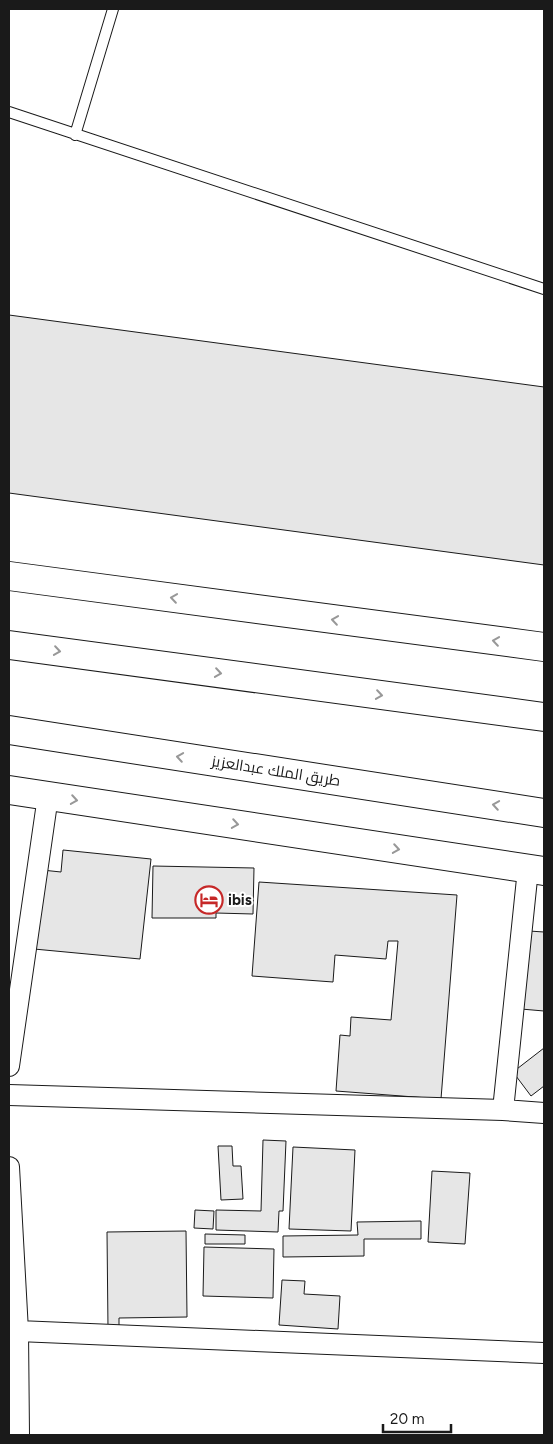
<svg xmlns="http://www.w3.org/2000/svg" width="553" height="1444" font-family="Figtree,Cairo,sans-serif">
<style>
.building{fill:#e6e6e6;stroke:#1a1a1a}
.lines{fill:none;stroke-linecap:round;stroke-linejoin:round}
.lane-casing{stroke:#1a1a1a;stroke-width:12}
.street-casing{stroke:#1a1a1a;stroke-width:22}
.secondary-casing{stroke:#1a1a1a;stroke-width:30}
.highway-casing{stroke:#1a1a1a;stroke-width:30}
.lane{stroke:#fff;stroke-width:10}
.street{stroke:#fff;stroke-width:20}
.secondary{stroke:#fff;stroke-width:28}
.highway{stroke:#fff;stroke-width:28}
.oneway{stroke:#989898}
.labels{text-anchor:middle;stroke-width:4;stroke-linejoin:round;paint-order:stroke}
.street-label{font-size:15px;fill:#1a1a1a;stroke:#fff}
.poi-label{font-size:15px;font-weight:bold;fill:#1a1a1a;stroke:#fff;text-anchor:start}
</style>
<rect width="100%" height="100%" fill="#fff"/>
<path class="building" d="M9 315 544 387V565L9 493Z
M63 850 151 859 140 959 34 949 42 870 61 872Z
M153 866 254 868 253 914 216 913V918H152Z
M259 882 457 895 441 1099 336 1091 340 1035 350 1036 351 1017 391 1020 398 941H388L386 959 335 955 333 982 252 976Z
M529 931 544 932V1011L521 1009Z
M544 1048V1086L531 1096 513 1072Z
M263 1140 286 1141 283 1211H279L278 1232 216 1230V1210L261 1211Z
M218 1146H232L233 1166H241L243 1199 221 1200Z
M293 1147 355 1150 351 1231 289 1229Z
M432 1171 470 1173 465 1244 428 1242Z
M195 1210 214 1211 213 1229 194 1228Z
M421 1221V1239H364V1256L283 1257V1236L358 1235 357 1222Z
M186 1231 187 1317 119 1318V1329H108L107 1232Z
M205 1234 245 1235V1244H205Z
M204 1247 274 1249 273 1298 203 1296Z
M282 1280 305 1281 304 1294 340 1296 338 1329 279 1325Z"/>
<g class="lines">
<g class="lane-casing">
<path id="lane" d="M9 112 544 289
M75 135 113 9"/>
</g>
<g class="street-casing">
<path id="street" d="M9 1066 48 796
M9 1095 503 1110 544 1113
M503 1110 528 869
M9 1167 18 1331 544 1353
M18 1331 19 1435"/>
</g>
<g class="secondary-casing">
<path id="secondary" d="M9 576 544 647
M9 645 544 717"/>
</g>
<g class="highway-casing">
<path id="highway" d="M9 730 544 813
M9 790 544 871"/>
</g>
<use href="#lane" class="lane"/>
<use href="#street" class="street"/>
<use href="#secondary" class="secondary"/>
<use href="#highway" class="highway"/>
</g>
<defs><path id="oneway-chevron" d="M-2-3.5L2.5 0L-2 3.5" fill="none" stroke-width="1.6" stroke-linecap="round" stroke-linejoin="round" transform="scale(1.25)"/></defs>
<g class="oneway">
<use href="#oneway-chevron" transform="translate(174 598) rotate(-172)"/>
<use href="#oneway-chevron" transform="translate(335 620) rotate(-172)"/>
<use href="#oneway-chevron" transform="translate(496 641) rotate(-172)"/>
<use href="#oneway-chevron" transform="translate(57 651) rotate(8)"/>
<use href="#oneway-chevron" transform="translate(218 673) rotate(8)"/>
<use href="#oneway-chevron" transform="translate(379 695) rotate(8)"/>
<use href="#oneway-chevron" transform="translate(180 757) rotate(-171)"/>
<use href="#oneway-chevron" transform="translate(74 800) rotate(9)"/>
<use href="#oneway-chevron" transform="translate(496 805) rotate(-171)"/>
<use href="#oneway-chevron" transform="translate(235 824) rotate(9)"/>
<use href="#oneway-chevron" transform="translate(396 849) rotate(9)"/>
</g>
<defs>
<g id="hotel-ring" transform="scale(1.4375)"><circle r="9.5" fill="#fff" stroke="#c62828" stroke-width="1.5"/><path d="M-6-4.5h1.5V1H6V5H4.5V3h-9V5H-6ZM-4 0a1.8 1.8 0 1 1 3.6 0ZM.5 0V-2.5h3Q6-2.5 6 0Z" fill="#c62828"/></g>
</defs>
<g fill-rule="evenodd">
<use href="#hotel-ring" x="209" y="900"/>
</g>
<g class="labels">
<g class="street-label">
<text transform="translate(276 771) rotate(9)" y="5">طريق الملك عبدالعزيز</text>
</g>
<g class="poi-label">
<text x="228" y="905">ibis</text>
</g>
</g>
<rect width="553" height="1444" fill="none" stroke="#1a1a1a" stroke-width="20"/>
<path d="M383 1424v8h68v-8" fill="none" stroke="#1a1a1a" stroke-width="2.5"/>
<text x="390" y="1424" font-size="15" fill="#1a1a1a" stroke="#ffffff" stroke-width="4" paint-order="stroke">20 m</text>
</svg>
